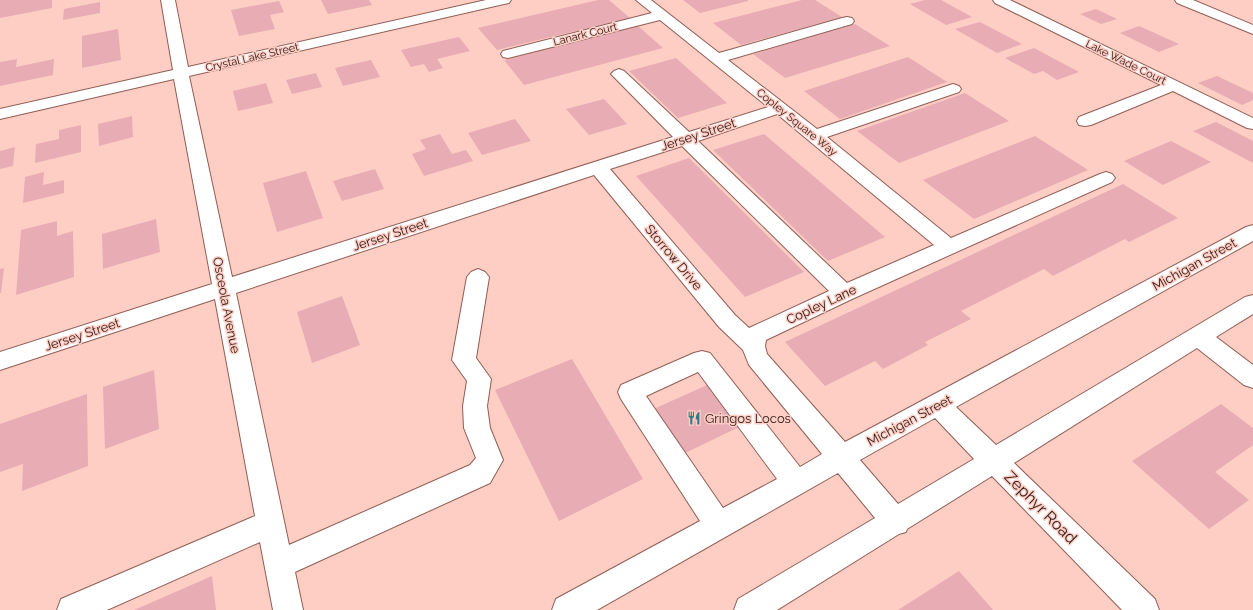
<svg xmlns="http://www.w3.org/2000/svg" width="1253" height="610" font-family="Raleway,sans-serif">
<style>
.building{fill:#e8acb4}
.lines{fill:none;stroke-linecap:round;stroke-linejoin:round}
.minor-casing{stroke:#915d54;stroke-width:2}
.minor{fill:#fff;fill-rule:evenodd}
.labels{text-anchor:middle;stroke-width:3;stroke-linejoin:round;paint-order:stroke}
.far-street-label{font-size:11px;fill:#2e1915;stroke:#fecec5}
.street-label{font-size:13px;fill:#2e1915;stroke:#fecec5}
.poi-label{font-size:13px;fill:#2e1915;stroke:#fecec5;text-anchor:start}
.near-street-label{font-size:16px;fill:#2e1915;stroke:#fecec5}
</style>
<rect width="100%" height="100%" fill="#fecec5"/>
<path class="building" d="M0 0H52V8L0 18Z
M321 0H369L372 5 328 14Z
M598 0H609L630 18 497 50 478 28Z
M683 0H748V1L700 13Z
M802 0H815L842 17 741 45 713 23Z
M925 0H941L972 17 946 25 910 4Z
M279 1 284 12 270 15 275 29 239 36 231 10Z
M100 2V13L63 20 64 9Z
M1096 9 1117 19 1101 24 1080 14Z
M980 22 1022 44 997 53 955 29Z
M855 24 890 46 785 78 753 54Z
M638 26 663 48 524 85 504 60Z
M1139 26 1179 44 1159 52 1120 33Z
M118 29 121 60 82 68V36Z
M459 37 470 51 437 59 443 68 429 72 424 64 411 67 401 50Z
M1034 48 1079 72 1057 80 1043 71 1034 74 1005 58Z
M908 57 947 82 840 119 804 91Z
M676 58 727 103 678 118 629 71Z
M17 59 16 67 54 59 53 75 0 86V62Z
M371 60 380 77 343 86 335 68Z
M316 73 322 87 292 94 286 80Z
M1217 76 1253 93V100L1242 105 1198 83Z
M266 83 273 103 238 111 233 91Z
M965 93 1009 121 899 163 857 131Z
M604 99 627 124 589 135 566 109Z
M132 116 133 137 99 146 98 124Z
M515 119 531 141 482 155 468 133Z
M1216 122 1253 141V163L1193 131Z
M81 125V152L35 163 36 144 59 139V130Z
M440 134 452 154 466 150 473 161 424 176 412 154 426 149 420 140Z
M764 134 885 237 828 261 713 150Z
M1035 136 1088 170 974 219 923 180Z
M1171 141 1211 162 1163 185 1124 161Z
M15 147 13 166 0 169V151Z
M689 158 804 272 745 297 636 176Z
M375 169 384 189 342 201 333 181Z
M306 171 323 218 277 232 263 183Z
M44 172 43 185 64 180V193L23 203 25 177Z
M1123 184 1178 218 1129 242 1125 239 1053 276 1044 269 961 311 971 319 925 342 928 345 883 369 875 361 825 386 785 342Z
M156 219 160 252 103 269 102 234Z
M57 221V236L73 231 74 277 16 295 21 230Z
M4 268 1 293H0V269Z
M342 296 360 345 312 363 297 312Z
M572 359 643 479 559 521 495 390Z
M154 370 159 429 105 449 103 387Z
M707 385 739 427 677 457 647 412Z
M87 394 88 466 22 491 23 464 0 472V424Z
M1221 404 1253 428V445L1215 472 1249 500 1209 529 1132 461Z
M959 571 993 610H898Z
M212 576 216 610H134Z"/>
<g class="lines">
<g class="minor-casing">
<path id="minor" d="M161 0H175L188 67 486 0H511L509 3 504 4 189 76 232 277 673 137 614 77 611 74 614 71 619 69 624 71 689 132 768 107 660 20 508 58 503 57 501 54 503 51 652 13 636 0H651L719 53 842 18 847 17 852 18 854 21 852 24 728 60 817 129 947 86 953 84 959 86 961 89 959 92 827 137 951 238 1100 174 1106 172 1112 174 1115 178 1112 182 852 299 766 340 765 346 767 354 845 442 1246 227 1253 225V241L956 407 996 445 1245 297 1253 295V314L1216 337 1253 365V388L1244 385 1197 348 1014 463 1155 599 1159 610H1122L992 476 907 529 906 532 899 534 777 610H734L738 599 875 518 838 473 597 610H552L556 599 700 521 621 399 618 392 621 385 694 353 702 351 710 353 800 467 822 454 749 365 743 350 719 327 594 175 236 293 289 545 470 465 476 458 464 428 463 406 467 381 452 360 467 277 471 272 478 269 485 272 489 277 476 358 491 379 487 406 490 428 503 460 490 483 295 572 303 610H273L260 542 107 610H57L61 599 255 516 215 299 0 370V352L212 284 174 79 0 119V109L173 70ZM777 114 934 245 847 283 698 141ZM682 146 829 291 749 328 735 315 610 169ZM698 372 777 479 723 508 646 396ZM935 418 974 459 898 504 860 460Z
M993 0H1010L1253 118V129L1247 128 1173 91 1091 125 1085 126 1079 125 1077 121 1079 117 1161 85 995 3Z
M1175 0H1193L1253 25V34L1177 3Z"/>
</g>
<use href="#minor" class="minor"/>
</g>
<defs>
<g id="restaurant-bare" transform="scale(1.08)"><path d="M-5-6h1v4h1v-4h1v4h1v-4h1v5L-1.5 .5V6h-2V.5L-5-1ZM5-6V6H3V1.5H1.5Q1.5-4 5-6Z" fill="#357b87" stroke="#fecec5" stroke-width="2.5" paint-order="stroke"/></g>
</defs>
<g fill-rule="evenodd">
<use href="#restaurant-bare" x="694" y="418"/>
</g>
<g class="labels">
<g class="far-street-label">
<text transform="translate(585 34) rotate(-14)" y="4">Lanark Court</text>
<text transform="translate(252 57) rotate(-13)" y="4">Crystal Lake Street</text>
<text transform="translate(1126 62) rotate(26)" y="4">Lake Wade Court</text>
<text transform="translate(797 122) rotate(39)" y="4">Copley Square Way</text>
</g>
<g class="street-label">
<text transform="translate(698 134) rotate(-18)" y="5">Jersey Street</text>
<text transform="translate(390 234) rotate(-18)" y="5">Jersey Street</text>
<text transform="translate(674 257) rotate(50)" y="5">Storrow Drive</text>
<text transform="translate(1194 264) rotate(-29)" y="5">Michigan Street</text>
<text transform="translate(821 304) rotate(-25)" y="5">Copley Lane</text>
<text transform="translate(227 305) rotate(79)" y="5">Osceola Avenue</text>
<text transform="translate(82 334) rotate(-18)" y="5">Jersey Street</text>
<text transform="translate(909 420) rotate(-28)" y="5">Michigan Street</text>
</g>
<g class="poi-label">
<text x="705" y="423">Gringos Locos</text>
</g>
<g class="near-street-label">
<text transform="translate(1041 507) rotate(45)" y="6">Zephyr Road</text>
</g>
</g>
</svg>
